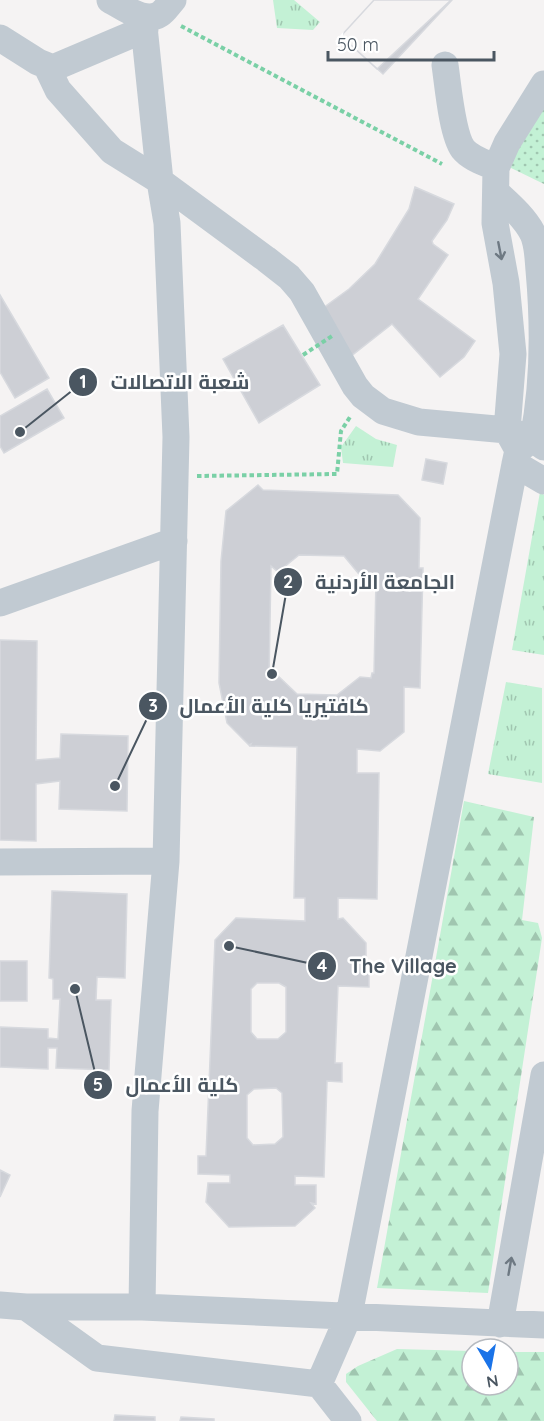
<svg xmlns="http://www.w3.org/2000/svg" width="544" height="1421" font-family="Quicksand,Cairo,sans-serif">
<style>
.grass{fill:url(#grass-tufts)}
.forest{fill:url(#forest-firs)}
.park{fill:url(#park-dots)}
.building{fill:#cdcfd5;stroke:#d7d9de;stroke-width:1.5;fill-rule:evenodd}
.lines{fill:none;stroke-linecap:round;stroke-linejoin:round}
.path{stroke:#7ad0a6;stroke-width:4;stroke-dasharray:4.5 3;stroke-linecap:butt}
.minor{stroke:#c1cad2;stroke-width:27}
.path-bridge{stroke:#7ad0a6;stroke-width:4;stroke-dasharray:4.5 3;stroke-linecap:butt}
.oneway{stroke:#6e7983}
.leader{fill:none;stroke:#4a5661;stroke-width:2}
.callout-dot{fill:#4a5661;stroke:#fff;stroke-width:2}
.mark-label{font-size:18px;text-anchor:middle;font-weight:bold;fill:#fff}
.callout-label{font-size:20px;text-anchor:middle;font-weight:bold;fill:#4a5661;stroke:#fff;stroke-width:5;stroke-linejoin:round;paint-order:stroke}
</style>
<defs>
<pattern id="grass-tufts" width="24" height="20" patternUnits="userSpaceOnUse" patternTransform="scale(1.5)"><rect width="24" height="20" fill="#c3f1d5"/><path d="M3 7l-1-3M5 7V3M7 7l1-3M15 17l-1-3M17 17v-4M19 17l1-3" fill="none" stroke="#a0c6b0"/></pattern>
<pattern id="forest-firs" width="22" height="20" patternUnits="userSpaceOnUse" patternTransform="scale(1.5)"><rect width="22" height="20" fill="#c3f1d5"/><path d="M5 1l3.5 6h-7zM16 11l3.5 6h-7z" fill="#a0c6b0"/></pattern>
<pattern id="park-dots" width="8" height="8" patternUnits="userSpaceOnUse" patternTransform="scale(1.5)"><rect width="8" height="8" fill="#c3f1d5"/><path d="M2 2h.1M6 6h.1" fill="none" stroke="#a0c6b0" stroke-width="1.8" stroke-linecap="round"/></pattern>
</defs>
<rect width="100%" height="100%" fill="#f5f3f3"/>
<path class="grass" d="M273 0H294L320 22 313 30 277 28Z
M356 426 376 439 397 445 393 467 343 463 341 447Z
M540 492 544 495V655L512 650Z
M506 682 542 688V783L488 774Z"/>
<path class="forest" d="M464 801 534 817 522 920 538 923 542 938 488 1293 377 1288Z
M397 1349 472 1351V1385H508V1352H544V1421H377L346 1382V1374L358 1366Z"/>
<path class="park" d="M544 93V184L499 162Z"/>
<path class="building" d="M374 0H452L383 74 341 36Z
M374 0H451L377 69 341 36Z
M415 187 454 204 447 220 432 241 433 244 448 255 418 299 475 341 464 357 440 377 392 324 346 360 319 311 349 289 375 264 409 209Z
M0 295 49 378 15 398 0 372Z
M283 325 320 385 259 423 223 359Z
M47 389 64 418 4 453 0 446V416Z
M426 459 447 463 443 484 422 480Z
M258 485 263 490 398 495 420 518 419 568H423L420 688 404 687V732L380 751 357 749V773H379L377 899 338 898V919L343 918 366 943V969L369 968V987L338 986 335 1063H342V1082L327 1081 324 1177 295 1176V1185H316V1204L311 1203 315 1208 295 1226 229 1227 206 1202 208 1183H230V1175L198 1174V1156H206L215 940 236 918 305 921V898H294L297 747 250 746 251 744 249 745 227 723 219 683 221 561 226 511ZM299 555 344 556 363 579 376 580 374 673H372L371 678 360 677 337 695 297 694 275 673 269 679 271 566 278 572ZM257 983H279L286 987V1032L278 1039H257L251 1032V989ZM276 1088 282 1093 283 1137 275 1144 253 1145 247 1138V1095L254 1089Z
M0 640 37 641 36 760 60 758 61 734 128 736 127 811 59 809 60 781 36 784V841L0 840Z
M52 891 127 894 125 978 97 977 96 1000H111L109 1070 56 1068 57 1048H48V1069L0 1067V1027L48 1029V1038L58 1039 60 999H53V979L49 978Z
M0 961H27V1001H0Z
M0 1170 10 1175 0 1197Z
M115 1415 155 1417V1421H114Z
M181 1417 214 1419V1421H180Z"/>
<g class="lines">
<path class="path" d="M181 26 442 164
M197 476 337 474 341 431 350 417"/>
<path class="minor" d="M110 0C123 7 145 24 160 14 165 11 169 4 173 0
M0 38 38 62 53 68 145 29
M445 65C448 85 452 134 463 149 470 158 486 163 496 168
M47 67 58 90 112 151 160 181 266 259 289 277 302 292 355 386 363 396 383 411 419 422 507 430 533 439 544 447
M497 193C510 205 525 218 533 234 538 245 538 259 539 270 544 326 544 384 533 439L519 449
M515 464 544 481
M0 603 174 541
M0 862 166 861
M0 1305 26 1307H142L544 1325
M26 1307 97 1358 319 1384 348 1421
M142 1307 145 1111 166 861 176 437 167 223 160 181 143 17
M500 1324 544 1075
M319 1384 349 1315 515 464 518 450 507 430 513 354 506 283 495 223 496 168 507 143 544 84"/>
<path class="path-bridge" d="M303 355 332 336"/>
</g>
<defs><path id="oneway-shaft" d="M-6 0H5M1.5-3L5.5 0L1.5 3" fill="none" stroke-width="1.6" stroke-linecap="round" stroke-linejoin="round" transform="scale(1.5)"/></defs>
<g class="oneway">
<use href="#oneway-shaft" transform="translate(500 251) rotate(79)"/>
<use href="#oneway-shaft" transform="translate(510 1266) rotate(-80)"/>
</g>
<path class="leader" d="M20 432L83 382M272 674L288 582M115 786L153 706M229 946L322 966M75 989L98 1085"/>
<g class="callout-dot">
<circle cx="20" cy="432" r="6"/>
<circle cx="272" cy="674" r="6"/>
<circle cx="115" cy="786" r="6"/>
<circle cx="229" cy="946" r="6"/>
<circle cx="75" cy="989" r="6"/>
<circle cx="83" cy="382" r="15"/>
<circle cx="288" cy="582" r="15"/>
<circle cx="153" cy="706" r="15"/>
<circle cx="322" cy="966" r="15"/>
<circle cx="98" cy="1085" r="15"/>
</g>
<g class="mark-label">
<text x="83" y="388">1</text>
<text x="288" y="588">2</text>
<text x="153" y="712">3</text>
<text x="322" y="972">4</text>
<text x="98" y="1091">5</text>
</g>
<g class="callout-label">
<text x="180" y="389">شعبة الاتصالات</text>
<text x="385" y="589">الجامعة الأردنية</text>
<text x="274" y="713">كافتيريا كلية الأعمال</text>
<text x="403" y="973">The Village</text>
<text x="182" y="1092">كلية الأعمال</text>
</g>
<g transform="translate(490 1367) rotate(170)"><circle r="28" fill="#ffffff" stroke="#b7bbc0" stroke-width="1.5"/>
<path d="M0-4.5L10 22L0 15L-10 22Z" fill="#1a73e8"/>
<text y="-9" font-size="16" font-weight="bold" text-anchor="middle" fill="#4a5661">N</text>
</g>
<path d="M328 51v9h166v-9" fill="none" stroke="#4a5661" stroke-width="3"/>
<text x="337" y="51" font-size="18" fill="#4a5661" stroke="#ffffff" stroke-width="4.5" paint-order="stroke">50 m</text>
</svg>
